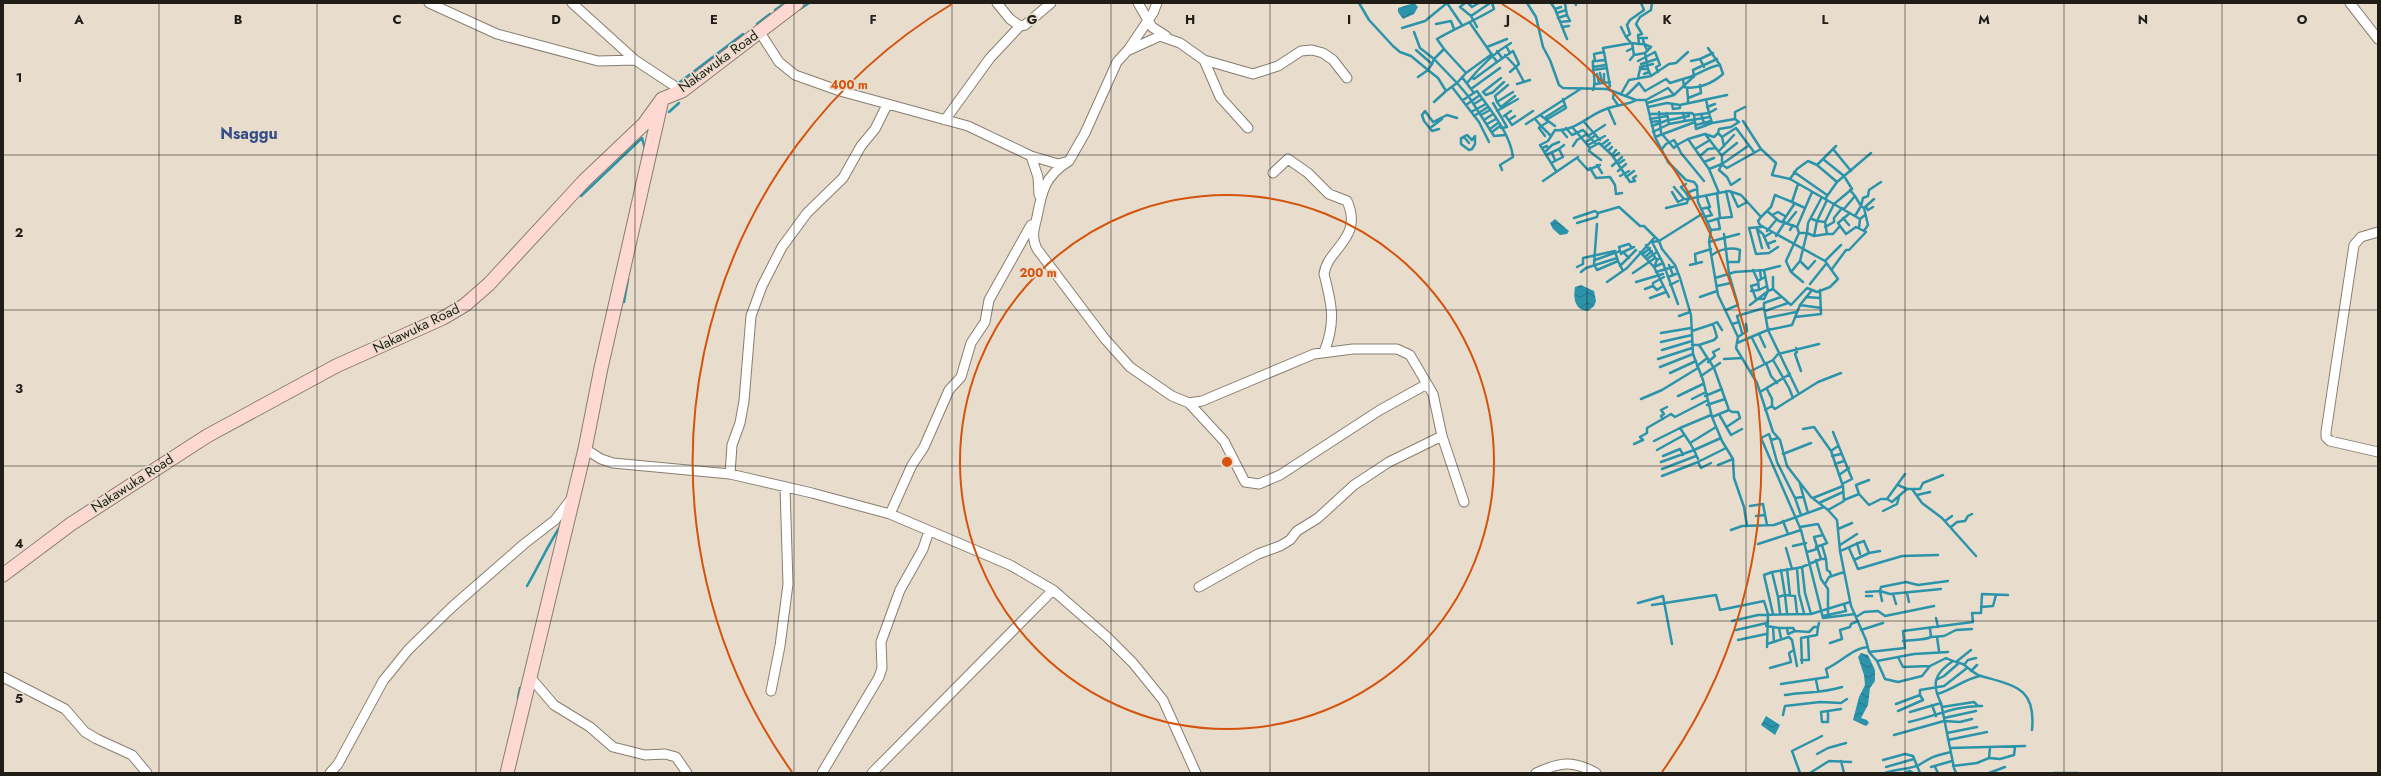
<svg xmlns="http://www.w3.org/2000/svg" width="2381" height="776" font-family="Jost,sans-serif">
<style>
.water{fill:url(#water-waves)}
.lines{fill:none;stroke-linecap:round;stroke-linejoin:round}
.stream{stroke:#2b93aa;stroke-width:2.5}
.street-casing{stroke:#887e6f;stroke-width:11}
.secondary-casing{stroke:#887e6f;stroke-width:15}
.street{stroke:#fff;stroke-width:9}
.secondary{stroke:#fed8d2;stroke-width:13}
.grid{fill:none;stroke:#201c16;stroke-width:1;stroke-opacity:0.55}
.ring{fill:none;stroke:#d4530d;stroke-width:2}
.labels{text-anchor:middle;stroke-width:3.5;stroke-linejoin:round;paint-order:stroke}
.street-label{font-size:14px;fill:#201c16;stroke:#e8ddcd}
.quarter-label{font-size:16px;font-weight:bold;fill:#374d87;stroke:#e8ddcd}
.grid-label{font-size:13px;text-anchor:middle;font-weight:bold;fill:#201c16;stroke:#e8ddcd;stroke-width:3.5;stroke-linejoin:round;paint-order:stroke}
.centre{fill:#d4530d;stroke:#e8ddcd;stroke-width:2}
.ring-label{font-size:12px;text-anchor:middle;font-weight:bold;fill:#d4530d;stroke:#e8ddcd;stroke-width:3.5;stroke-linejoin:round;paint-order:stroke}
</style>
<defs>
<pattern id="water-waves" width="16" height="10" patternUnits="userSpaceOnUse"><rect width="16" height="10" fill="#2b93aa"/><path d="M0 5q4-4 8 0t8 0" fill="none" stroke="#247789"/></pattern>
</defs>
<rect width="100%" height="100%" fill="#e8ddcd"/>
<path class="water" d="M1414 3 1418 7 1414 14 1403 19 1398 12V8Z
M1555 219 1569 231 1567 234 1560 235 1553 229 1550 223Z
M1581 285 1594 291 1596 301 1594 306 1588 311C1575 310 1573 299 1575 287Z
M1861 653 1868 655 1875 670V681L1870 688 1868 705 1861 718 1867 720 1869 723 1866 726 1853 720 1859 697 1865 685 1864 675 1858 657Z
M1766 716 1780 725 1775 735 1761 725Z"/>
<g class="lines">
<path class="stream" d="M1359 3 1369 20 1393 46 1400 52 1411 56 1428 70 1432 64
M1447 3 1462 25
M1465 3 1460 7 1471 16 1477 27
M1468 3 1472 7 1479 3
M1527 3 1536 17 1543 47 1550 60 1559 85 1563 88 1607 89 1636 100H1646L1655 137 1668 162 1686 180 1694 182 1697 186 1698 202 1711 230 1709 242 1718 295 1738 337 1736 348 1757 383 1773 432 1780 440 1787 466 1811 497 1828 510 1837 520 1840 551 1851 606 1866 640 1869 652 1877 661 1885 679 1898 682 1922 676 1930 666 1946 658C1951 661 1957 662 1963 664 1969 668 1974 674 1981 676 2016 686 2036 688 2032 730
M1551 3 1555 9
M1565 3 1566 10
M1575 3 1576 5
M1561 7 1555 9 1567 39
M800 9 809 3
M775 10 785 3
M1557 13 1566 10 1567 15
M1471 16 1490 3
M1558 18 1567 15 1570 21 1560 22
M1470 23 1497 62 1513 51 1519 64 1510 72
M757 24 770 14
M1436 24 1451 21 1454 29
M1562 27 1569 26
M1621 27 1626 37
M1402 28 1425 21 1447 3
M1414 32 1420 48 1434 59 1444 49 1437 39C1456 28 1476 20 1494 9L1492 3
M1639 38H1647
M1631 43 1626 37 1630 34 1627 25 1630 20 1644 10 1641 3
M1639 44H1644L1643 39
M1506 46 1510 53
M1487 47 1507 39
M1708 48 1720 65 1723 74C1713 83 1697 90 1684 87L1683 79C1696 77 1706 67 1720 65
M1444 49 1466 73 1457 83 1469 97 1494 136 1505 135
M1416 50 1432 64 1434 59 1457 83 1446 91
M1647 50 1644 44 1651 47 1645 53 1634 55 1632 43 1639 44 1638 35 1642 34 1636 24 1640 17 1651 10 1652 3
M1497 51 1502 58
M1627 51 1633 48
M1604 52 1610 86 1607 89
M1645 53 1648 69 1651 76
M1505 55 1516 67 1524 82
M1630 60 1634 55
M1596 61 1605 60
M1638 61 1655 52 1660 65 1656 67 1658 72
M1691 61 1700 59
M1641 64 1657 59
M1593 67 1606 65
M1704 67 1700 59 1713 53
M1640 69V67L1653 64
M1593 70 1607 68
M1466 73 1492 54
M1600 73 1602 83
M1597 74 1599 83
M1604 74V82
M1644 74 1649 72
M1418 77 1428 70 1438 78 1446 91 1434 102
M1462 77 1474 93
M1472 77 1474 79 1497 62
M1694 77 1693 70 1717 59
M1638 78 1640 69H1648
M680 82 743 34
M1467 83C1479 68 1495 52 1511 43
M1517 84 1530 80
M1596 84 1610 82
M1452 87 1479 122 1489 142
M1687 88 1688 98
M1471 89 1500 68
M1593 90C1597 81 1592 71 1593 61H1595L1594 54 1604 52 1603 48 1632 43
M1614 92 1613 98 1618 105
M1491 93 1486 95 1483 92 1501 78
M1492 93 1504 82
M1621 94 1629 80 1651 76 1669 64 1676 63 1688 52
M1626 96 1639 83 1645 91 1666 79 1670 83 1683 79
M1463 100 1477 91C1491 111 1510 133 1513 157L1500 165 1502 170
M1646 100 1668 88 1674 95
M1706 100 1709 113 1716 109
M1497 102 1495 96 1508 85
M1688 102V98L1701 93 1700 85
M1493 103 1507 127 1501 128
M1647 103 1674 95 1692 78
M1474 104 1482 99
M1672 104 1673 109 1680 108V105
M1466 105 1480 95
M1500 106 1497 102 1513 92
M1501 107 1515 96
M1648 107 1667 103 1680 105 1727 95
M1707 107 1715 104
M1608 108 1615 124
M1497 111 1518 99
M669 112 679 103
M1471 112 1486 104
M1659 112 1661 133 1674 148 1677 145 1681 153 1704 181
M1667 113 1669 124 1685 121
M1683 113 1685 121 1710 117
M1650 114 1692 113 1694 115 1709 113 1712 123 1735 119
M1701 114 1705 126
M1481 115 1490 110
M1505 115 1512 125 1533 111
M1540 115 1555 126
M1694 115 1696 129 1712 123
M1474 116 1488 107
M1504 116 1511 111
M1546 117 1565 105
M1535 119 1541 126 1548 122
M1650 119 1667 116
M1484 120 1493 114
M1509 120 1515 116
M1546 120 1566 108 1563 99
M1669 120 1689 116 1688 113
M1584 122 1600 140
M1651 122 1659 121
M1487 124 1496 119
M1526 124 1582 88
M1696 125 1711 121
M1652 126 1668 120
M1430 128 1442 119
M1566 128 1572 135 1583 130 1596 144
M1573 128 1590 148 1589 151 1601 160
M1439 129 1432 131 1424 121 1422 115 1425 111 1433 122 1447 115 1457 118
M1490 129 1498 123
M1562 131 1567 137
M1492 132 1500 126
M1653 132 1669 124
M1718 133 1722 137 1724 146
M1705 134 1714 137 1718 133 1719 129 1731 127 1739 122 1735 119V112L1745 107
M1467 135 1472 140 1475 136V144L1472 149 1469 150 1461 144V138Z
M1545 136 1539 128 1541 126 1551 136
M1588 136 1605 125
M1464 137 1469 143
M1655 137 1695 122
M1722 137 1736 128 1754 152
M1688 139 1705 134 1722 156V164
M1586 142 1596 135
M1588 145 1605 136
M1601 145 1608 140
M1573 146 1577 140 1587 134
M1542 148 1547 146 1548 148
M1590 148 1599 143 1612 155 1630 182 1635 181 1633 178 1636 176
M1604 148 1610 143
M1559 149 1564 145
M1662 149 1666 144 1674 140 1677 145 1688 139 1709 169 1722 164 1719 170 1727 177 1731 185 1740 179
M1695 149 1710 140
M1761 149 1776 163 1772 175 1790 179 1860 219 1865 215
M1833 149 1851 171
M1608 151 1612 147
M1719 151 1734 135
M1545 152 1552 145 1559 142
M1552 153 1555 160
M1546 155 1559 149 1563 157 1551 163
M1612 155 1616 150
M1722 155 1737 143
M1700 156 1708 149 1716 148
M1613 157 1619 153
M1577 158 1588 170 1600 165
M1823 159 1844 176 1852 189 1834 204 1825 222 1817 221 1814 236 1827 234 1825 222
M1704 162 1714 158
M1618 164 1624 160
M1721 164 1727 168 1761 149 1743 121
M1722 164 1748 146
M1597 165 1602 173
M1817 165 1837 182
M1612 166 1622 157
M1590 168 1596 178 1610 177 1615 185 1616 194 1622 193
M1709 169 1719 193
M1556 171 1540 145 1548 141 1555 130C1575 132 1588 115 1606 109 1613 106 1631 104 1636 100
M1618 171 1626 164
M1794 172 1827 195
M1620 176 1629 171
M1626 177 1634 171
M1790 179 1797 169 1808 161 1817 165 1836 146
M1543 181 1578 157
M1798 184 1792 202 1805 208
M1674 187 1684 199
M1672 192 1678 202 1684 199H1688
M1731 192 1738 207 1747 202
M1686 193 1681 187 1686 184
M581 196 642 138 645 149
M1855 196 1861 206 1855 216
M1690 199 1686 193 1697 189
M1825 199 1837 182 1871 153
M1874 199 1864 208 1861 206 1863 198 1868 196 1869 190 1881 182
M1866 207 1868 210 1873 207
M1666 208 1687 203 1688 199 1729 191 1741 195 1761 217 1771 207 1775 195 1792 202
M1701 209 1710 207 1706 196
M1844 209 1855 196 1850 190
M1767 211 1779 221 1797 227
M1772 215 1778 212 1785 216
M1704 217 1712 215 1708 208
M1761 217 1758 221 1760 225 1825 261 1838 279 1830 287 1817 292 1807 288 1791 305 1773 289V277
M1574 218 1595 211 1598 213 1619 207 1640 226H1644L1659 241 1702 214
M1720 218 1732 217 1726 191
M1843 218 1849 225
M1812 219 1817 221 1827 200
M1783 221 1795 203
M1707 222 1720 218 1717 193
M1788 222 1796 212
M1577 223 1597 217 1598 213
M1838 223 1850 213
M1597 224 1594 264 1597 270 1618 261 1623 271
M1840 226 1846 234 1856 227 1864 231 1868 225 1864 208
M1762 227 1749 228 1756 254 1769 253 1778 247
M1825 227 1834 222V218L1842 208
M1859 228 1860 219
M1757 229 1763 234 1769 248
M1757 229 1762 248
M1711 230 1720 229 1718 219
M1790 230 1793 225
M1767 231 1777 219
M1799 233H1807L1808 223 1822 197
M1724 234 1729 274 1738 305 1726 310
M1827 234H1833L1840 226 1838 223
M1776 236 1785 222
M1814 236 1807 233 1800 261 1808 269 1815 261
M1764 237 1771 233
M1709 242 1739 234
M1767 244 1775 241
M1646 245 1657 260
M1623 252 1621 254 1619 247 1629 244 1632 248
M1640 252 1654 267 1669 297
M1643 254 1650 248
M1712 255C1720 249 1731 247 1740 250L1739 262H1729
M1645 257 1652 251
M1629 258 1623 252 1634 247
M1647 259 1657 252
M1595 260 1620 251
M1825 261 1841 245
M1696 264 1695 254 1711 249
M1669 265 1673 275
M1690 265 1702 262
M1620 266 1636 250
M1577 267 1583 264V258L1615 251 1618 261
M1654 267 1657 260 1660 258
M1654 267 1663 263
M1832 269 1846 250H1849L1866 232
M1753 270 1758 281
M1760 270 1761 279
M1581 272 1586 268 1617 258
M1656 272 1673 267
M1791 272 1800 261
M1633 273 1655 258
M1668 277 1676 274
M1765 277 1758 281 1759 290 1767 286
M1715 278 1735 272 1764 270 1780 266
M1607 282 1627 268 1655 237
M1636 282 1663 274
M1803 282 1791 272 1786 261 1799 233 1797 227 1812 192
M1758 284 1751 286 1756 299H1764
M1810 284 1826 264
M1670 285 1678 281
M1653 286 1657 290 1663 286
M1717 286 1731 283
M1645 289 1653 286V283L1664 277
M1812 290 1800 305 1821 308
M1751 291 1759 290
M1700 297 1717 291
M1806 297 1820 298
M1650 298 1666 292
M1764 299 1768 291 1773 289
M624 302 628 279
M1678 304 1663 263 1652 242 1659 241 1662 249 1675 265 1680 278 1691 315 1693 354 1703 380 1712 417 1722 441 1733 459 1734 478 1744 507 1747 526
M1750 305 1768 291 1764 270
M1764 308V303L1781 297
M1765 311 1788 303
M1679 316 1690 312
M1795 317 1821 314 1820 290
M1767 318 1796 312
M1739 322 1742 333
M1732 324 1739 322 1737 316 1764 308 1768 330 1792 325 1800 305
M1768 330 1798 392
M1692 331 1713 324
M1661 333 1691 328
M1759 334 1765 347
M1738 337 1747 331 1746 324
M1752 338 1765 364
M1661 342 1692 335
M1737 343 1770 329
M1692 345H1699L1714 368 1729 410 1732 412H1738L1740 418 1728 426
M1699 345 1714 340 1717 337 1713 324 1717 322 1722 330
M1796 348 1797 352 1795 354 1801 371
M1662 350 1692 341
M1658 359 1692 348
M1724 359 1742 358
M1773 360 1789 388 1793 398
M1708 362 1715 356 1713 352 1719 349
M1766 363 1771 376 1777 383
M1697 366 1706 359
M1660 367 1693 354
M1751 371 1773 360 1778 354 1819 344
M1670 373 1696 361
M1701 376 1720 363
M1767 389 1772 399V406
M1760 392 1790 374
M1678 396 1703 384
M1705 396 1722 389
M1641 399 1662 390 1698 368
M1692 399 1704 393
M1707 405 1725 399
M1765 410 1772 406 1775 409 1818 382 1841 373
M1720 416 1731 435 1742 429
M1712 417 1729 410
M1663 419 1661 416 1664 414 1661 410 1667 407
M1803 429 1814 427 1831 451 1843 486 1813 498
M1833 432 1852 479 1842 484
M1778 438 1771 440 1777 462 1795 498
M1654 441 1680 428
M1690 443 1680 428 1711 415
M1634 444 1643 440 1640 437 1647 433V428L1671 414 1675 417 1706 401
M1657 450 1684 435
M1831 451 1838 446
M1783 454 1811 443
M1663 456 1680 449 1683 455
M1832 456 1841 454
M1698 459 1694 450 1721 438
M1661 462 1694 450 1690 443 1716 427
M1698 462 1701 468 1711 463
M1835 464 1844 461
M1718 465 1733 459
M1662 469 1696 456
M1839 475 1849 468
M1662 476 1698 462 1726 448
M1869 480 1856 485 1859 494 1869 505 1881 499H1887L1905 474
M1800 484 1808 513
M1898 485 1907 489H1920L1923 483 1943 475
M1912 489 1922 503 1942 518 1976 556
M1917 495 1930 492
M1887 499 1892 502 1907 489
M1844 500 1859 494
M1819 503 1843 492
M1750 506 1763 504 1767 525
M1828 510 1844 501 1843 486
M1883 511 1897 504 1899 497
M1801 515 1795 498 1803 497
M1756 516 1765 515
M1783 521 1788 534
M1945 521 1952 516
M1951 527 1957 522 1965 521 1968 516 1972 514
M1838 529 1852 523
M1731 530 1742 526 1774 525 1824 507
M1801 530 1823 618 1855 614
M1857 543 1860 554
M1758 544 1801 530 1761 438 1769 434 1771 440
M1822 545 1827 543 1823 535
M1840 545 1857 534
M1793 546 1806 543
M1816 547 1822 545 1826 559
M1786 548 1792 569 1802 567 1821 559 1814 537 1823 535 1818 524 1800 527
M1849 548 1858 569 1902 556 1938 555
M1840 551C1849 548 1854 544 1864 541L1869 553
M1807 552 1817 549
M1821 559H1826L1827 570 1830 572 1831 576
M1816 560 1821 579 1828 589V614
M1854 560 1869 553 1880 551
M1802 567 1805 593 1811 614
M1797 568 1799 594 1804 613
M1787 569 1790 595
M1772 572 1764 575 1773 614
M1825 584 1829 577 1844 572
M527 586C539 565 548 545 561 525
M1941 589 1890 594 1880 591 1881 587 1906 582 1918 585 1948 581
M1866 592 1880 591 1882 601
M1907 593 1909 602
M1893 594 1896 604
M1795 596 1797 613
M1866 596H1872
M1778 597 1772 572 1792 569
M1638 603 1663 596 1672 644
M1652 605 1716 595 1720 610 1764 601 1768 614 1767 647
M1981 607 1993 606 1996 595
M1780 613 1778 597 1785 595 1781 570
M1787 613 1785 595 1795 596
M1823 616 1846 611 1844 604
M1856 617 1864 612 1878 611 1885 616 1934 606
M1936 618 1938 627
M1732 621 1758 615 1811 614 1850 602
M1766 626 1773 627 1774 642
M1773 627 1779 628 1781 638
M1779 628H1787L1788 634
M1787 628H1793L1795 631
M1736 630 1767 623
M1861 630 1883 623
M1788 634 1795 631 1809 632 1814 627H1818L1819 623
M1931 637 1944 636 1956 630 1972 629
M1937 637 1939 651
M1738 640 1766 634
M1903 641C1913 639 1922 641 1931 637L1930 629
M1830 643 1842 639 1840 630 1850 627 1851 624 1858 621
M1767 644 1789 637 1792 640 1797 666
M1869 652 1905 648 1903 631 1973 622 1972 613H1981L1982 594 2008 595
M1898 657 1903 667 1930 666
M1801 660H1809L1808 637
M1877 661 1914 654 1948 652
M1953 661C1935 673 1931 683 1941 703L1954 768 1956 773
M1956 662 1971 650
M1802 663 1801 638 1817 635 1818 627
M1964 665 1968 660 1976 658
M1770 668 1791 662 1789 653 1794 650
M1971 671 1977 665
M1816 680 1818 690
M1936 680 1944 676 1959 663
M1781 684 1828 677 1826 669C1840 663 1853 648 1868 647
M1937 694C1953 690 1964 679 1980 676
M1785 695C1805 692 1824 693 1842 687
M518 698 520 688
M1896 704 1920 695V690L1944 686 1967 668
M1932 705 1936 716
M1942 707 1974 702 1978 706
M1828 711V722H1822L1821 712 1841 709
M1898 711 1923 700 1920 695
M1910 712 1941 703
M1783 715 1785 706 1820 702 1841 703 1847 699
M1944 718 1976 711
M1909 722C1933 717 1957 705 1982 706
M1947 733 1977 727
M1894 735 1944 721 1960 722 1972 719
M1948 740 1987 732
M1950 748 2025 746
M1817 754 1828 748 1846 743
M1989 758 2000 759 2014 755 2015 747
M1883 760 1905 754 1913 756 1920 773
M1841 761 1844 773
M1953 766 1977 763 1989 758 1990 748
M1886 767 1914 759
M1931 767 1952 761
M1935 767 1938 773
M1800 773 1792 751 1822 736
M1810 773 1829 761 1851 762
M1885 773C1893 770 1914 768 1919 765 1933 756 1934 756 1951 752
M1904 773 1910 771 1913 773
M1989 773 2005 767
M2054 773H2078"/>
<g class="street-casing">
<path id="street" d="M429 3 497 34 598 61 635 60
M572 3 635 60 682 91
M997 3 1010 19 1020 26 1025 25 1051 3
M1138 3 1152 27 1166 36
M2350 3 2378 39
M759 31 779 62 795 75 840 91 968 126 1031 156 1038 177 1039 195
M1128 50 1153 13 1157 3
M1204 60 1253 74 1278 66 1301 51 1312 50 1323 53 1333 60 1347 78
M945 120 990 58 1020 26
M1031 156 1058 164 1069 161 1085 133 1117 62 1127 51 1160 36 1180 43 1204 60 1220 97 1248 128
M1069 161C1045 176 1042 190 1037 217 1034 229 1031 237 1037 249L1105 339 1130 367 1172 396 1189 403 1202 401 1314 354 1353 349H1397L1410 355 1433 394 1442 436 1464 502
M1273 173 1288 159 1308 173 1329 194 1347 201C1364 238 1327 249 1324 274 1332 305 1336 322 1324 352
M2378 232 2361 237 2354 245 2326 432V437L2330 441 2378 452
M1189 403 1224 441 1245 482 1259 484 1280 475 1380 410 1427 384
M585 449 601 459 613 463 730 474 812 493 890 514 1010 565 1053 590 1107 637 1133 663 1163 700 1196 773
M730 474 732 445 740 423 744 401 751 316 762 286 782 247 807 213 843 178 861 146 875 129 887 105
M890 514 912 465 924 447 949 390 961 377 971 343 985 322 989 300 1031 225
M1199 587 1258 554 1280 546 1290 540 1297 531 1318 518 1354 485 1389 462 1442 436
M3 677 65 709 85 732 97 739 132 755 147 773
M530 677 554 705 590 727 613 747 645 755 665 754 676 757 687 773
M771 691 780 646 788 584 785 487
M330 773 338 764 383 681 408 650 452 607 524 544 555 520 572 498
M822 773 879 677 882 668 881 642 900 590 923 549 929 531
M872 773 1053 590
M1536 773C1560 762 1573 760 1596 773"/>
</g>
<g class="secondary-casing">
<path id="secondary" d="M3 575 71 524 207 436 336 366 443 318 465 305 489 284 584 181 644 124 662 99 682 91 797 3
M507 773 585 449 601 368 661 104"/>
</g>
<use href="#street" class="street"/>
<use href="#secondary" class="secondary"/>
</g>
<path class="grid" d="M159 3V773M317 3V773M476 3V773M635 3V773M794 3V773M952 3V773M1111 3V773M1270 3V773M1429 3V773M1587 3V773M1746 3V773M1905 3V773M2064 3V773M2222 3V773M3 155H2378M3 310H2378M3 466H2378M3 621H2378"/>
<g class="ring">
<circle cx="1227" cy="462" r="267"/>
<path d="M792 772A534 534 0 0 1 952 4M1502 4A534 534 0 0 1 1662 772"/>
</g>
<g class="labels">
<g class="street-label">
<text transform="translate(718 61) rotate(-36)" y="5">Nakawuka Road</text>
<text transform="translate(416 328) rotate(-26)" y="5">Nakawuka Road</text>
<text transform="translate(132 483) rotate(-33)" y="5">Nakawuka Road</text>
</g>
<g class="quarter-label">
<text x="249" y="139">Nsaggu</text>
</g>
</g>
<g class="grid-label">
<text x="79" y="24">A</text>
<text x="238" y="24">B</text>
<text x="397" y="24">C</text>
<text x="556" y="24">D</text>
<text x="714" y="24">E</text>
<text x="873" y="24">F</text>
<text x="1032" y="24">G</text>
<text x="1190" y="24">H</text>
<text x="1349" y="24">I</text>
<text x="1508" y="24">J</text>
<text x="1667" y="24">K</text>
<text x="1825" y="24">L</text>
<text x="1984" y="24">M</text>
<text x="2143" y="24">N</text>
<text x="2302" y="24">O</text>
<text x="19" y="82">1</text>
<text x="19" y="237">2</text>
<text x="19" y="393">3</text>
<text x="19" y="548">4</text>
<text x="19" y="703">5</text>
</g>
<circle cx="1227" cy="462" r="6" class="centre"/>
<g class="ring-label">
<text x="849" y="89">400 m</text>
<text x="1038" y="277">200 m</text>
</g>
<rect width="2381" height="776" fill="none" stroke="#201c16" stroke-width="8"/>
</svg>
